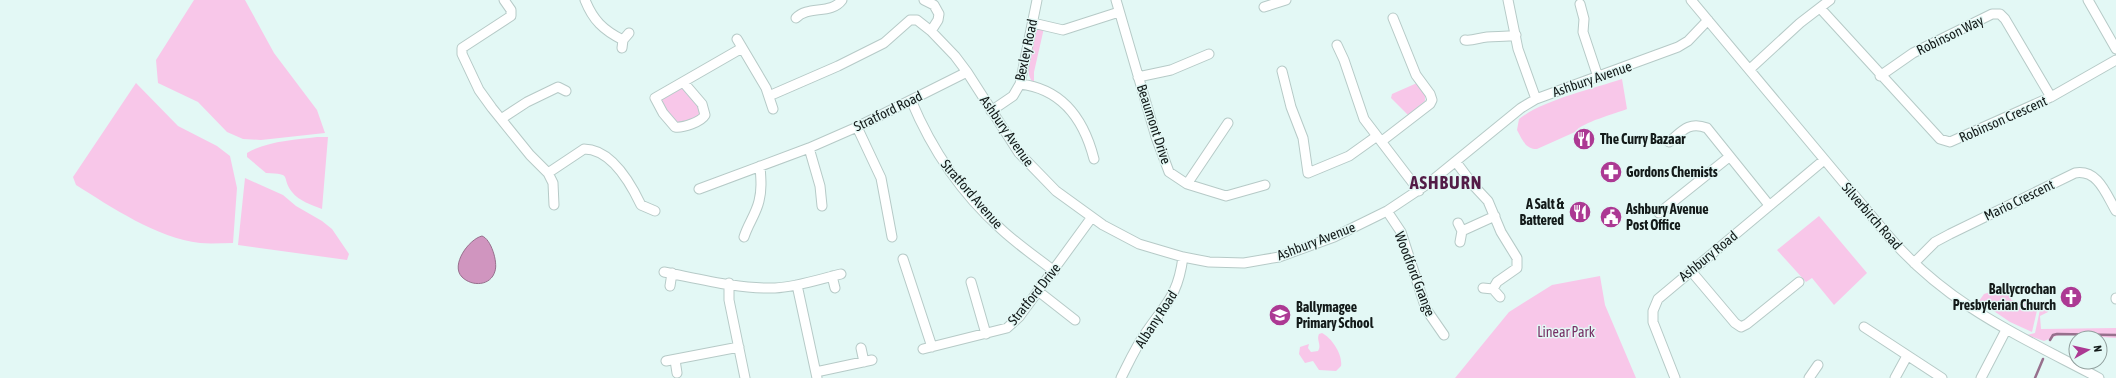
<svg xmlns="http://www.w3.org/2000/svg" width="2116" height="378" font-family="'Asap Condensed',sans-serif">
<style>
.green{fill:#f8c7e9}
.water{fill:#d095bf;stroke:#97708d}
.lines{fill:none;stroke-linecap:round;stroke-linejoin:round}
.stream{stroke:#97708d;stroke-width:2.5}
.minor-casing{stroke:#b6cac7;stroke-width:11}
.minor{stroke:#fff;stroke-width:9}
.labels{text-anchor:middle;stroke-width:3;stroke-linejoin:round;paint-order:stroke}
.street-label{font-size:14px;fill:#131a19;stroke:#e3f8f5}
.poi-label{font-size:14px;font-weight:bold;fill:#131a19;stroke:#e3f8f5;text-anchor:start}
.park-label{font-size:14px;fill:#763065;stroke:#e3f8f5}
.district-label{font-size:18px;font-weight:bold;letter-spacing:1px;fill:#531c47;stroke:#e3f8f5}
</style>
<rect width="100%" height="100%" fill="#e3f8f5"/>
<path class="green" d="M194 0H245L274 53 317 110 325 133 261 140 243 139 227 132 198 102 158 83 156 60Z
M1042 28H1044L1034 72V84C1022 72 1033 48 1036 33L1037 30Z
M1622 79 1627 109C1615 114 1582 122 1575 132L1537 149C1525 149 1522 139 1517 130L1519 119C1543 100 1592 89 1622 79Z
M136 83 178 126 217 146 230 156 237 188 233 243C222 243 211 244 200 243 157 238 111 207 76 185L73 177Z
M1417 83 1425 94V101L1408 115 1391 98 1392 94Z
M682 88 701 107V113C698 117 695 118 690 120 672 127 670 116 661 102L663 97Z
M317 137H328L322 209C312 205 299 201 292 192 280 176 294 174 266 173L247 157V153C267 141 295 140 317 137Z
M245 178 283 195 296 206 322 221 332 229 347 251 349 254 347 260 238 245Z
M1819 216 1867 273 1834 305 1812 278 1806 282 1777 250Z
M1600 276 1605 305 1636 378H1455L1509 312 1552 285Z
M1990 292 2012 294 2011 300 2038 306 2032 332 2010 322 1979 301 1984 294Z
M2041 305H2045L2048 312 2040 316 2041 329 2116 328V338L2061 334 2044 341 2027 335 2035 333Z
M1322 333C1332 338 1343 355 1341 366L1336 371 1319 370 1313 361 1305 363 1299 354 1300 347 1309 344 1308 348 1311 352 1318 351C1322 345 1316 340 1319 334Z"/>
<path class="water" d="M482 236C491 239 498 262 495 271 491 286 472 287 462 277 450 265 469 239 482 236Z"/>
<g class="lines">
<path class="stream" d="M2050 340 2053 335 2057 334 2116 335
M2035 378 2043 359"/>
<g class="minor-casing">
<path id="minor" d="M504 0 511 10V16L462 48V54L479 90 492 108 530 155 548 173 553 183 554 205
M585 0C593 20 603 30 623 40
M924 0 934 5 939 14 938 20 931 31
M1116 0 1156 137 1169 172 1187 184 1226 196 1265 185
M1508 0 1518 49 1536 99
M1691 0 1885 232C1946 305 2018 335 2099 378
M2088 0 2116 49
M1580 4 1584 19 1583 32 1598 77
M1264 7 1286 0
M1820 8 1940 139 1950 142 2051 97 2116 60
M796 18C808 5 831 15 842 0
M1033 23 1063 30 1119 12
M737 39 766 88 773 109
M1465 40C1473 41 1478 38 1487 37 1497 36 1506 37 1516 35
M1337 45 1344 60 1364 119 1419 191
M622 48 623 40 629 33
M1750 69 1800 23 1830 0
M1282 71 1291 107 1303 138 1308 173 1349 156 1377 136
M1880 76 1913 53 1992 14H2000L2005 19 2051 97
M1138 77 1171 70 1209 54
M684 83 702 104 705 115C701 122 683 128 675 127L663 113 655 98 742 48
M1020 84C1063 89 1084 120 1094 159
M769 96 838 66 884 43 910 20H917L931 31 955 56 967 72 1019 153 1056 191 1103 225 1139 244 1183 257 1209 262 1244 263 1279 257 1334 237 1387 211 1429 183 1521 108 1536 99 1678 47 1688 41 1708 20
M911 100C931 148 962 194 1001 229 1017 244 1036 257 1054 271
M991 111 1013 96 1020 84 1037 0
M501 119 527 102 558 87 566 91
M857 127 881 178 892 237
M1382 141 1430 104 1432 100 1430 94 1416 75 1393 18
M1669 142C1682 131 1689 121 1707 128L1769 205
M809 148 820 186 822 206
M1456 162 1474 186 1488 201 1501 232 1517 258V268L1497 282 1493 289
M548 173 584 149C611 149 631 184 641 205L655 211
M1187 184 1228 123
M699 189 809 148 857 127 967 72
M1387 211 1401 232 1426 309 1444 335
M1659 213 1729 157
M1458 223 1462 231 1460 242
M1462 231 1495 216
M744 237C748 224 756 214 759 201 762 189 761 179 760 166
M903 259 932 347
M1914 263 1935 242 1950 234 2075 173C2098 169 2106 194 2116 211
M1691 271 1735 323 1741 327 1747 324 1799 282
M664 272C700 279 738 289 775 288 797 287 820 279 841 274
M832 276 835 288
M971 282 986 334
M729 283V300L745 378
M797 285 817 378
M670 286 672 273
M1483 288 1493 289 1500 297
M1038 291 1075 320
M2116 299V298
M1864 327 1942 378
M861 348 864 362
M923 349 1007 328 1019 317 1038 291 1092 217
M675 360 677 373
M666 361 739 347
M816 372 872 360
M1121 378C1129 362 1136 346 1147 331 1167 302 1178 295 1183 257
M1675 378 1653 322V311L1658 299 1824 160
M1809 378 1818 365
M1895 378 1907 356
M1981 378 2006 330"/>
</g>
<use href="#minor" class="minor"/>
</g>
<defs>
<g id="restaurant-disc" transform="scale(1.15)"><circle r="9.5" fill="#ac3993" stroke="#e3f8f5"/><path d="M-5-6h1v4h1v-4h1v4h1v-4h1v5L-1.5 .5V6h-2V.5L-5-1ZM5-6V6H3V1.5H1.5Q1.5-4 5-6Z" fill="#fff"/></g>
<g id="pharmacy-disc" transform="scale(1.15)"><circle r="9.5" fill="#ac3993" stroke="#e3f8f5"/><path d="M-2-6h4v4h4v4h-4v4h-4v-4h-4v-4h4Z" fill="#fff"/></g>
<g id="civic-disc" transform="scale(1.15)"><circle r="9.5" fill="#ac3993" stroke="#e3f8f5"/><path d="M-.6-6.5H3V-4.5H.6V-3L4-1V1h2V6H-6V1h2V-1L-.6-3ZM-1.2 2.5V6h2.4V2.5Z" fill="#fff"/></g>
<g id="church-disc" transform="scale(1.15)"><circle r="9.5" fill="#ac3993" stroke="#e3f8f5"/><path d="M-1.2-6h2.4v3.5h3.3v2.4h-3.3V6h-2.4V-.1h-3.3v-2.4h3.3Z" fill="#fff"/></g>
<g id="school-disc" transform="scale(1.15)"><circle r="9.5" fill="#ac3993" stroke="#e3f8f5"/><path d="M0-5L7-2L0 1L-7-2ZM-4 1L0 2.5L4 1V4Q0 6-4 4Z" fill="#fff"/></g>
</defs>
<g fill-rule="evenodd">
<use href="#restaurant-disc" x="1584" y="139"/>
<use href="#pharmacy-disc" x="1611" y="172"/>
<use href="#restaurant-disc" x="1580" y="212"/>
<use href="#civic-disc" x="1611" y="217"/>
<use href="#church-disc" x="2071" y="297"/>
<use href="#school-disc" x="1280" y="315"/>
</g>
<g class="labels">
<g class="street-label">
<text transform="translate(1950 35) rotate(-26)" y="5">Robinson Way</text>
<text transform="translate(1026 50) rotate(-78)" y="5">Bexley Road</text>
<text transform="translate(1592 79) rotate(-19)" y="5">Ashbury Avenue</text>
<text transform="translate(888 111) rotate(-26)" y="5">Stratford Road</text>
<text transform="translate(2003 119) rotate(-24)" y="5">Robinson Crescent</text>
<text transform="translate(1154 124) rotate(72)" y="5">Beaumont Drive</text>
<text transform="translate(1007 131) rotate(55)" y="5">Ashbury Avenue</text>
<text transform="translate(972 194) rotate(49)" y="5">Stratford Avenue</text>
<text transform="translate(2019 200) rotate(-26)" y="5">Mario Crescent</text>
<text transform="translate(1872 216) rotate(49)" y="5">Silverbirch Road</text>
<text transform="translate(1316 241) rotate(-21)" y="5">Ashbury Avenue</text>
<text transform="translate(1708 256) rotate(-39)" y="5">Ashbury Road</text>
<text transform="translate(1415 274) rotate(69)" y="5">Woodford Grange</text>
<text transform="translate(1034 294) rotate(-51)" y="5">Stratford Drive</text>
<text transform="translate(1156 319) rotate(-57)" y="5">Albany Road</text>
</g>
<g class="poi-label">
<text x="1600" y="144">The Curry Bazaar</text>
<text x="1626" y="177">Gordons Chemists</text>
<text x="1564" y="209" text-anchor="end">A Salt &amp;<tspan x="1564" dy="16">Battered</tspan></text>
<text x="1626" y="214">Ashbury Avenue<tspan x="1626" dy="16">Post Office</tspan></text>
<text x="2056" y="294" text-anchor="end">Ballycrochan<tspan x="2056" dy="16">Presbyterian Church</tspan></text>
<text x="1296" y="312">Ballymagee<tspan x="1296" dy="16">Primary School</tspan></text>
</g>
<g class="park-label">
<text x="1566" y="337">Linear Park</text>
</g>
<g class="district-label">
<text x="1446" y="189">ASHBURN</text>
</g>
</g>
<g transform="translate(2088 350) rotate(82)"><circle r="19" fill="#e3f8f5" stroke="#909f9d"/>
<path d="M0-3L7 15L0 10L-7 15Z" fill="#ac3993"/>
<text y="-6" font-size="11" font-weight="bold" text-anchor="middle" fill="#131a19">N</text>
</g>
</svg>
